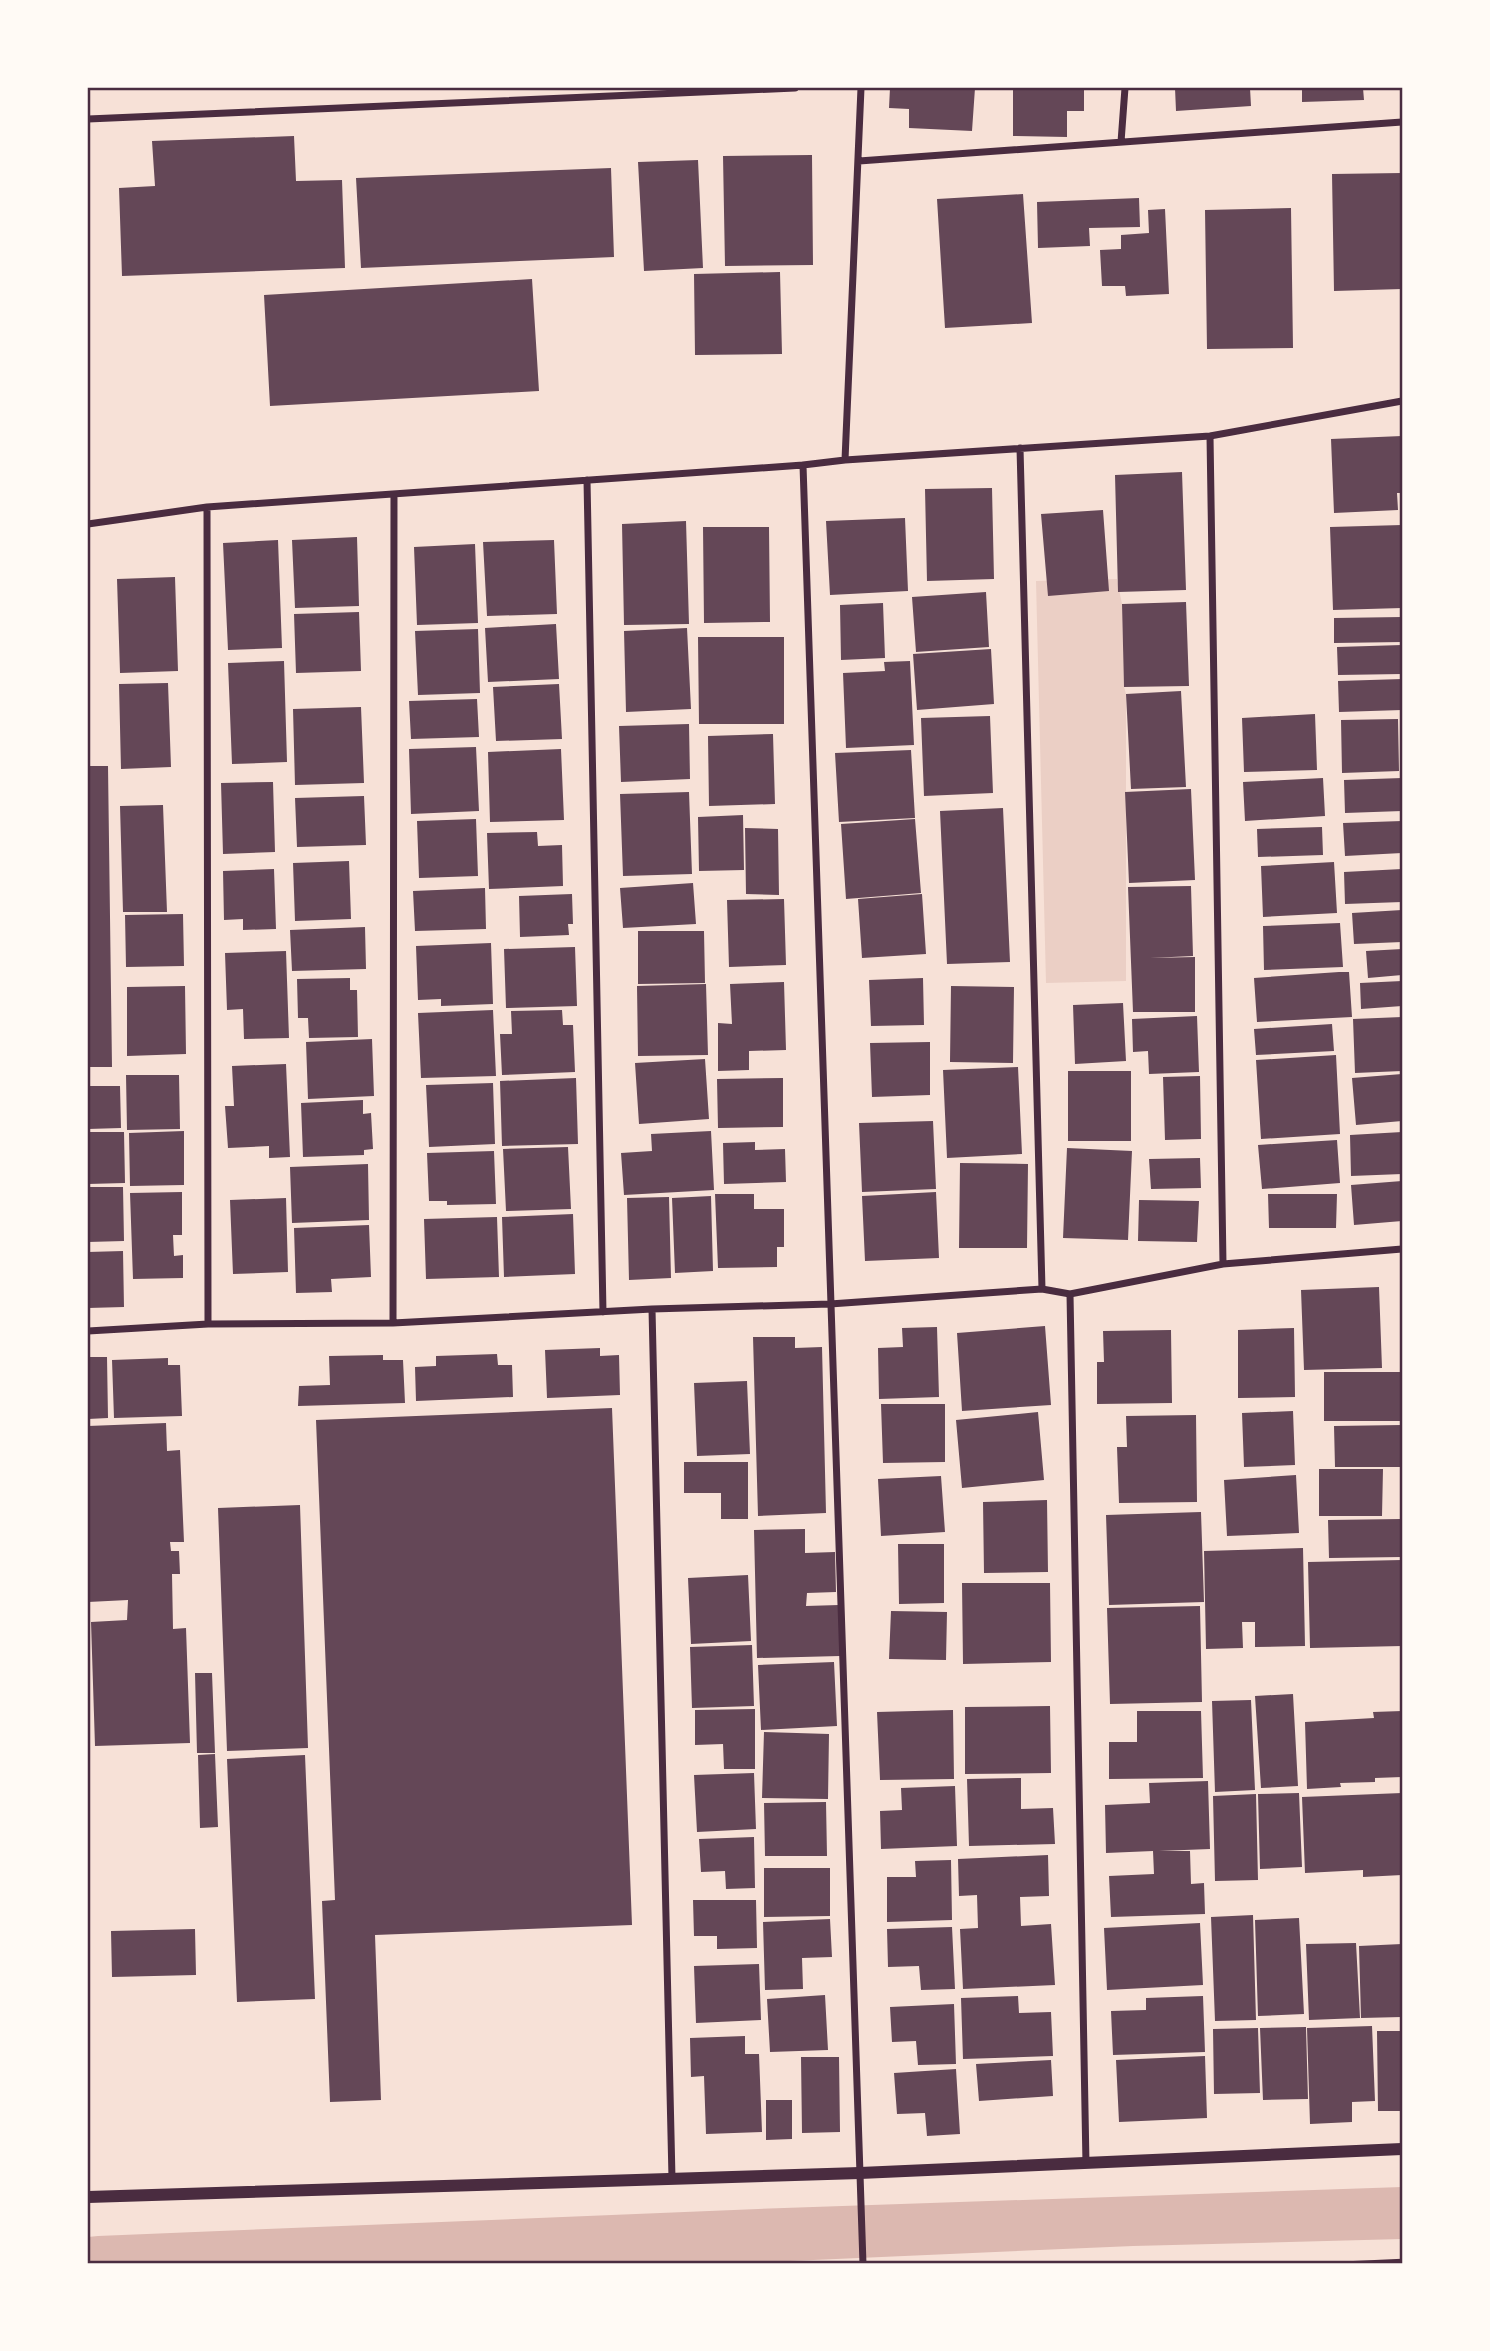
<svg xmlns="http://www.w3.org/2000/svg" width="1490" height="2351" font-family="Commissioner,sans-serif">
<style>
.green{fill:#ebcfc5}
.water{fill:#dcb8b0}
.building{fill:#644757}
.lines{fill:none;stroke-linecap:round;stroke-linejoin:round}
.path{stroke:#4a2c40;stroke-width:4.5}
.minor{stroke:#4a2c40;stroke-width:7}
.tertiary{stroke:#4a2c40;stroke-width:12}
.neatline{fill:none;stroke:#4a2c40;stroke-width:2.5}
</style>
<rect width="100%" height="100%" fill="#f7e1d7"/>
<path class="green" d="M1117 579 1122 604 1124 687 1126 694V981L1046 983 1036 581Z"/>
<path class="water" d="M1402 2187V2239L1133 2246 722 2264H88V2237L98 2236 758 2209Z"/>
<path class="building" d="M890 88H975L972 131 909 128V109L889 108Z
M1013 88H1084V111H1067V137L1013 136Z
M1175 88H1250L1251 106 1176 111Z
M1302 88H1363L1364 100 1302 102Z
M294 136 296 181 342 180 345 268 122 276 119 188 155 186 152 141Z
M812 155 813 265 725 266 723 156Z
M698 160 703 268 644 271 638 162Z
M611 168 614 257 361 268 356 178Z
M1402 173V289L1334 291 1332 174Z
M1023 194 1032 323 945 328 937 199Z
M1139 198 1140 227 1089 228 1090 246 1038 248 1037 202Z
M1291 208 1293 348 1207 349 1205 210Z
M1165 209 1169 294 1126 296 1125 286H1102L1100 250 1121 249V235L1149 233 1148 210Z
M780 272 782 354 695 355 694 274Z
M532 279 539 391 270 406 264 295Z
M1402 436V493H1397L1398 510 1334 513 1331 439Z
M1182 472 1186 590 1118 592 1115 475Z
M992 488 994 579 927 581 925 489Z
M1103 510 1109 591 1048 596 1041 514Z
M905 518 908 591 830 595 826 521Z
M686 521 689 624 624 625 622 524Z
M1402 525V608L1333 610 1330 527Z
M703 527H769L770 622 704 623Z
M357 537 359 606 295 608 292 540Z
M278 540 282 648 228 650 223 543Z
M554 540 557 614 487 616 483 542Z
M475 544 478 623 417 625 414 547Z
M175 577 178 671 120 673 117 579Z
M986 592 989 647 916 652 912 597Z
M1186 602 1189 686 1124 687 1122 604Z
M883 603 885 658 841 660 840 605Z
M359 612 361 671 296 673 294 614Z
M1402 617V642L1334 643V618Z
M556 624 559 679 488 682 485 628Z
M687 628 691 709 626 712 624 631Z
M478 629 480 693 418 695 415 631Z
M698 637H784V724H699Z
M1402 645V674L1338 675 1337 647Z
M991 649 994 704 917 710 913 654Z
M284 661 287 762 232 764 228 663Z
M910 661 914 745 846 748 843 673 885 671 884 662Z
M1402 679V710L1339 712 1338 681Z
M168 683 171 767 121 769 119 684Z
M559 684 562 739 496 741 493 687Z
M1181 691 1186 787 1131 789 1126 694Z
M477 699 479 737 411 739 409 701Z
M361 707 364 783 295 785 293 709Z
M1315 714 1317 770 1244 772 1242 718Z
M990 716 993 793 924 796 921 718Z
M1398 719 1399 771 1342 773 1341 720Z
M689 724 690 779 621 782 619 726Z
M773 734 775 804 709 806 708 736Z
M476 747 479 811 411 814 409 749Z
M561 749 564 820 490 822 488 752Z
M911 750 915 818 839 822 835 753Z
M88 766H108L112 1067H88Z
M1323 778 1325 816 1245 821 1243 782Z
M1402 778V811L1345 813 1344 780Z
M273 782 275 852 223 854 221 783Z
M1191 789 1195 880 1129 883 1125 792Z
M689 792 692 874 623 876 620 794Z
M364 796 366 845 297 847 295 798Z
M163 805 167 912H123L120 806Z
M1003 808 1010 962 947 964 940 811Z
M743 815 744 870 699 871 698 817Z
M476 819 478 876 419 878 417 821Z
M915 819 921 893 846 899 841 824Z
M1402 821V853L1345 856 1343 823Z
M1322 827 1323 855 1258 857 1257 829Z
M745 828 778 829 779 895 746 894Z
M537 832 538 846 562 845 563 886 489 889 487 833Z
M349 861 351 919 295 921 293 863Z
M1334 862 1337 913 1263 917 1261 866Z
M274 869 276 929 243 930V919L224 920 223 871Z
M1402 869V902L1345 904 1344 872Z
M693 883 696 924 623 928 620 888Z
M1191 886 1193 956 1150 958 1195 957V1012H1133L1128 887Z
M485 888 486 929 415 931 413 891Z
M572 894 573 924H568L569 935 520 937 519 896Z
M922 894 926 954 862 958 858 899Z
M784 899 786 965 729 967 727 900Z
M1402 910V942L1354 944 1352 913Z
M183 914 184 966 126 967 125 915Z
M1340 923 1343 967 1264 970 1263 926Z
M365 927 366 969 292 971 290 930Z
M638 931H704L705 983 638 984Z
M491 943 493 1004 441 1006V999L418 1000 416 946Z
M575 947 577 1006 506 1008 504 949Z
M1402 949V975L1368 978 1366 951Z
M286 951 289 1038 244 1039 243 1009 227 1010 225 953Z
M1339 972H1349L1352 1017 1257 1022 1254 978Z
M350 978V990H357L358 1037 309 1038 308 1018H298L297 979Z
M923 978 924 1025 871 1026 869 980Z
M1402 981V1006L1361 1009 1360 983Z
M784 982 786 1050 749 1051V1070L718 1071V1023L732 1024 730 984Z
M706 984 708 1055 638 1056 637 986Z
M185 986 186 1054 127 1056V987Z
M951 986 1014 987 1013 1063 950 1062Z
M1123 1003 1126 1061 1075 1064 1073 1005Z
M493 1010 496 1076 421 1078 418 1013Z
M562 1010 563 1025H573L575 1072 502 1075 500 1034H512L511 1011Z
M1197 1016 1199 1072 1149 1074 1148 1051 1133 1052 1132 1019Z
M1402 1017V1071L1355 1073 1353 1019Z
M1332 1024 1334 1051 1256 1055 1254 1029Z
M372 1039 374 1096 308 1099 306 1042Z
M930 1042V1095L872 1097 870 1043Z
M1336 1055 1340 1134 1261 1139 1256 1060Z
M705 1059 709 1119 639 1124 635 1063Z
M286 1064 290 1157 269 1158V1146L228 1148 225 1106H234L232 1066Z
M1018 1067 1022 1154 947 1158 943 1070Z
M1068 1071H1131V1141H1068Z
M1402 1074V1121L1356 1125 1352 1078Z
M126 1075H179L180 1129 127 1130Z
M1200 1076 1201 1139 1165 1140 1163 1077Z
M576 1078 578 1144 502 1146 500 1081Z
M783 1078V1127L718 1128 717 1079Z
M493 1083 495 1144 429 1147 426 1085Z
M88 1086H120L121 1128 88 1129Z
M363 1100V1114L371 1113 373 1149 364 1150V1155L303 1157 301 1103Z
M933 1121 936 1189 862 1192 859 1123Z
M184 1131V1185L130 1186 129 1133Z
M711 1131 714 1190 624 1195 621 1153 652 1151 651 1134Z
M88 1132H124L125 1183 88 1184Z
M1402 1132V1174L1351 1176 1350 1135Z
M1337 1140 1340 1183 1262 1189 1258 1145Z
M755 1142V1150L785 1149 786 1182 724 1184 723 1143Z
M568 1147 571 1209 506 1211 503 1149Z
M1067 1148 1132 1151 1128 1240 1063 1238Z
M494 1151 496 1204 447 1205V1201H429L427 1153Z
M1200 1158 1201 1188 1151 1189 1149 1159Z
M960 1163 1028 1164 1027 1248H959Z
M368 1164 369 1220 292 1223 290 1167Z
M1402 1181V1221L1354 1225 1351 1185Z
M88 1187H123L124 1241 88 1242Z
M182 1192V1235H173L174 1256 183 1255V1278L133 1279 130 1193Z
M936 1192 939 1258 865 1261 862 1196Z
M715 1194H754V1209H784V1247H777V1267L718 1268Z
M1268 1194H1337L1336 1228H1269Z
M711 1196 713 1271 675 1273 672 1198Z
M669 1197 671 1278 629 1280 627 1198Z
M286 1198 288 1272 233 1274 230 1200Z
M1139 1200 1199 1201 1197 1242 1138 1241Z
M573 1214 575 1274 504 1277 502 1217Z
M497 1217 499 1277 426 1279 424 1219Z
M369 1225 371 1277 331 1279 332 1292 296 1293 294 1228Z
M123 1251 124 1307 88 1308V1252Z
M1379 1287 1382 1368 1304 1370 1301 1290Z
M1045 1326 1051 1405 962 1411 957 1333Z
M937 1327 939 1397 879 1399 878 1348 903 1347 902 1328Z
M1294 1328 1295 1397 1238 1398V1330Z
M1171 1330 1172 1403 1097 1404V1362H1104L1103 1331Z
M753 1337H795V1348L822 1347 826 1513 758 1516Z
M600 1348V1356L619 1355 620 1395 547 1398 545 1350Z
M497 1354 498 1365H512L513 1397 416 1401 415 1367 436 1366V1356Z
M383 1355V1360H403L405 1403 298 1406 299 1386 330 1385 329 1356Z
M88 1357H107L108 1418 88 1419Z
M168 1358V1365H180L182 1416 114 1418 112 1360Z
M1324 1372H1402V1421H1324Z
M747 1381 750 1454 697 1456 694 1383Z
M881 1404H945V1462L883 1463Z
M612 1408 632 1925 375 1935 381 2100 330 2102 322 1901 335 1900 316 1420Z
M1293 1411 1295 1465 1244 1467 1242 1413Z
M1038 1412 1044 1480 962 1488 956 1420Z
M1196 1415 1197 1502 1119 1503 1117 1447H1127L1126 1416Z
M166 1423 167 1451 180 1450 184 1542H170L171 1551H179L180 1574H172L173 1629 186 1628 190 1743 95 1746 91 1622 127 1620 128 1600 88 1602V1426Z
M1402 1425V1467H1335L1334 1426Z
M684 1462H748V1519H721V1493H684Z
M1319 1469H1383L1382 1516H1319Z
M1296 1475 1299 1533 1227 1536 1224 1480Z
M941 1476 945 1532 881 1536 878 1479Z
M1047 1500 1048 1572 984 1573 983 1502Z
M300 1505 308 1748 227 1751 218 1508Z
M1201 1512 1204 1602 1109 1605 1106 1515Z
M1401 1519 1402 1557 1329 1558 1328 1520Z
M805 1529V1553L835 1552 836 1592 807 1593 806 1606 839 1605 840 1656 757 1658 754 1530Z
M898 1544H944V1603L899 1604Z
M1303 1548 1305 1646 1255 1647V1622H1242L1243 1648 1206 1649 1204 1551Z
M1402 1560V1646L1310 1648 1308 1562Z
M748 1575 751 1641 691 1644 688 1578Z
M962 1583H1050L1051 1662 963 1664Z
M1200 1606 1202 1702 1110 1704 1107 1608Z
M891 1611 947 1612 946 1660 889 1659Z
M752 1645 754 1706 692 1708 690 1647Z
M834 1662 837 1726 761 1730 758 1665Z
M195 1673H212L215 1753H197Z
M1293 1694 1298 1786 1261 1788 1255 1696Z
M1251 1700 1255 1790 1215 1792 1212 1701Z
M1050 1706 1051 1773 965 1774V1707Z
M755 1709V1769H724L723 1744 695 1745V1710Z
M953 1710 954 1779 880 1780 877 1712Z
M1137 1711H1201L1203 1778 1109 1779V1742H1137Z
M1402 1711V1777L1375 1778V1782L1340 1783 1341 1787 1307 1789 1305 1722 1374 1718 1373 1712Z
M764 1732 829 1734 828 1799 762 1798Z
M215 1754 218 1827 200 1828 198 1755Z
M305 1755 315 1999 237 2002 227 1759Z
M754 1773 756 1829 697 1832 694 1775Z
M1021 1778V1809L1053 1808 1055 1844 969 1846 967 1779Z
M1208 1781 1210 1849 1159 1851H1190L1191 1884 1204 1883 1205 1914 1111 1917 1109 1876 1154 1874 1153 1851 1106 1853 1105 1805 1150 1803 1149 1783Z
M955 1786 957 1846 881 1849 880 1811 902 1810 901 1788Z
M1299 1793 1302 1867 1260 1869 1258 1794Z
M1402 1793V1875L1363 1877V1870L1305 1873 1302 1797Z
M1256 1794 1258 1880 1215 1881 1213 1796Z
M826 1802 827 1856H765L764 1803Z
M754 1837 755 1888 726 1889 725 1871 701 1872 699 1839Z
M1048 1855 1049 1896 1020 1897 1021 1926 1051 1924 1055 1985 963 1989 960 1929 978 1928 977 1895 959 1896 958 1859Z
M951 1860 952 1920 887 1922V1877H916L915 1861Z
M764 1868H830V1916L764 1917Z
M693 1900H756L757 1948 717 1949V1936H694Z
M1253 1915 1256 2020 1215 2021 1211 1917Z
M1299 1918 1304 2014 1258 2016 1255 1920Z
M830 1919 832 1957 802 1958 803 1989 765 1990 763 1922Z
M1200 1923 1203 1985 1107 1990 1104 1928Z
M952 1927 955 1989 921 1990 919 1966 888 1967 887 1929Z
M195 1929 196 1975 112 1977 111 1931Z
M1356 1943 1360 2018 1309 2020 1306 1944Z
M1402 1944V2017L1361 2018 1359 1946Z
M759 1964 761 2020 696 2023 694 1966Z
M825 1995 828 2050 770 2052 767 1999Z
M1018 1996 1019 2013 1051 2012 1053 2056 963 2059 961 1998Z
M1203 1996 1205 2052 1113 2055 1111 2011 1146 2010V1998Z
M954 2004 956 2064 918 2065 916 2041 892 2042 890 2007Z
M1372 2026 1375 2101 1352 2102V2122L1310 2124 1307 2028Z
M1306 2027 1308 2099 1263 2100 1260 2028Z
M1258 2028 1260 2093 1214 2094 1213 2029Z
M1377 2031H1402V2111H1378Z
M745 2036V2054H759L762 2132 706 2134 704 2076 691 2077 690 2038Z
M1205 2056 1207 2118 1119 2122 1116 2060Z
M801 2057H839L840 2132 802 2133Z
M1051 2060 1053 2096 979 2101 976 2064Z
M956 2069 960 2134 927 2136 925 2113 897 2114 894 2073Z
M766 2100H792V2139L766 2140Z"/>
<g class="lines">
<path class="path" d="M1337 2264 1402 2261"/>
<path class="minor" d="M861 88 845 460 803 465 863 2264
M88 119 795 88
M1121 142 1125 88
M859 161 1402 122
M1210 436 1223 1264
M1020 448 1042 1289
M845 460 1210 436 1402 401
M587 480 603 1312
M207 507 208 1324
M88 524 207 507 803 465
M1070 1294 1086 2164
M652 1309 672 2178
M393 1323 394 494
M88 1331 208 1324 393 1323 652 1309 830 1304 1042 1289 1070 1294 1223 1264 1402 1249"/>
<path class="tertiary" d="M88 2197 860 2173 1402 2149"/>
</g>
<rect width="1490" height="2351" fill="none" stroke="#fffaf5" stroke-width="178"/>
<rect x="89" y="89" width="1312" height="2173" class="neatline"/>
</svg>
